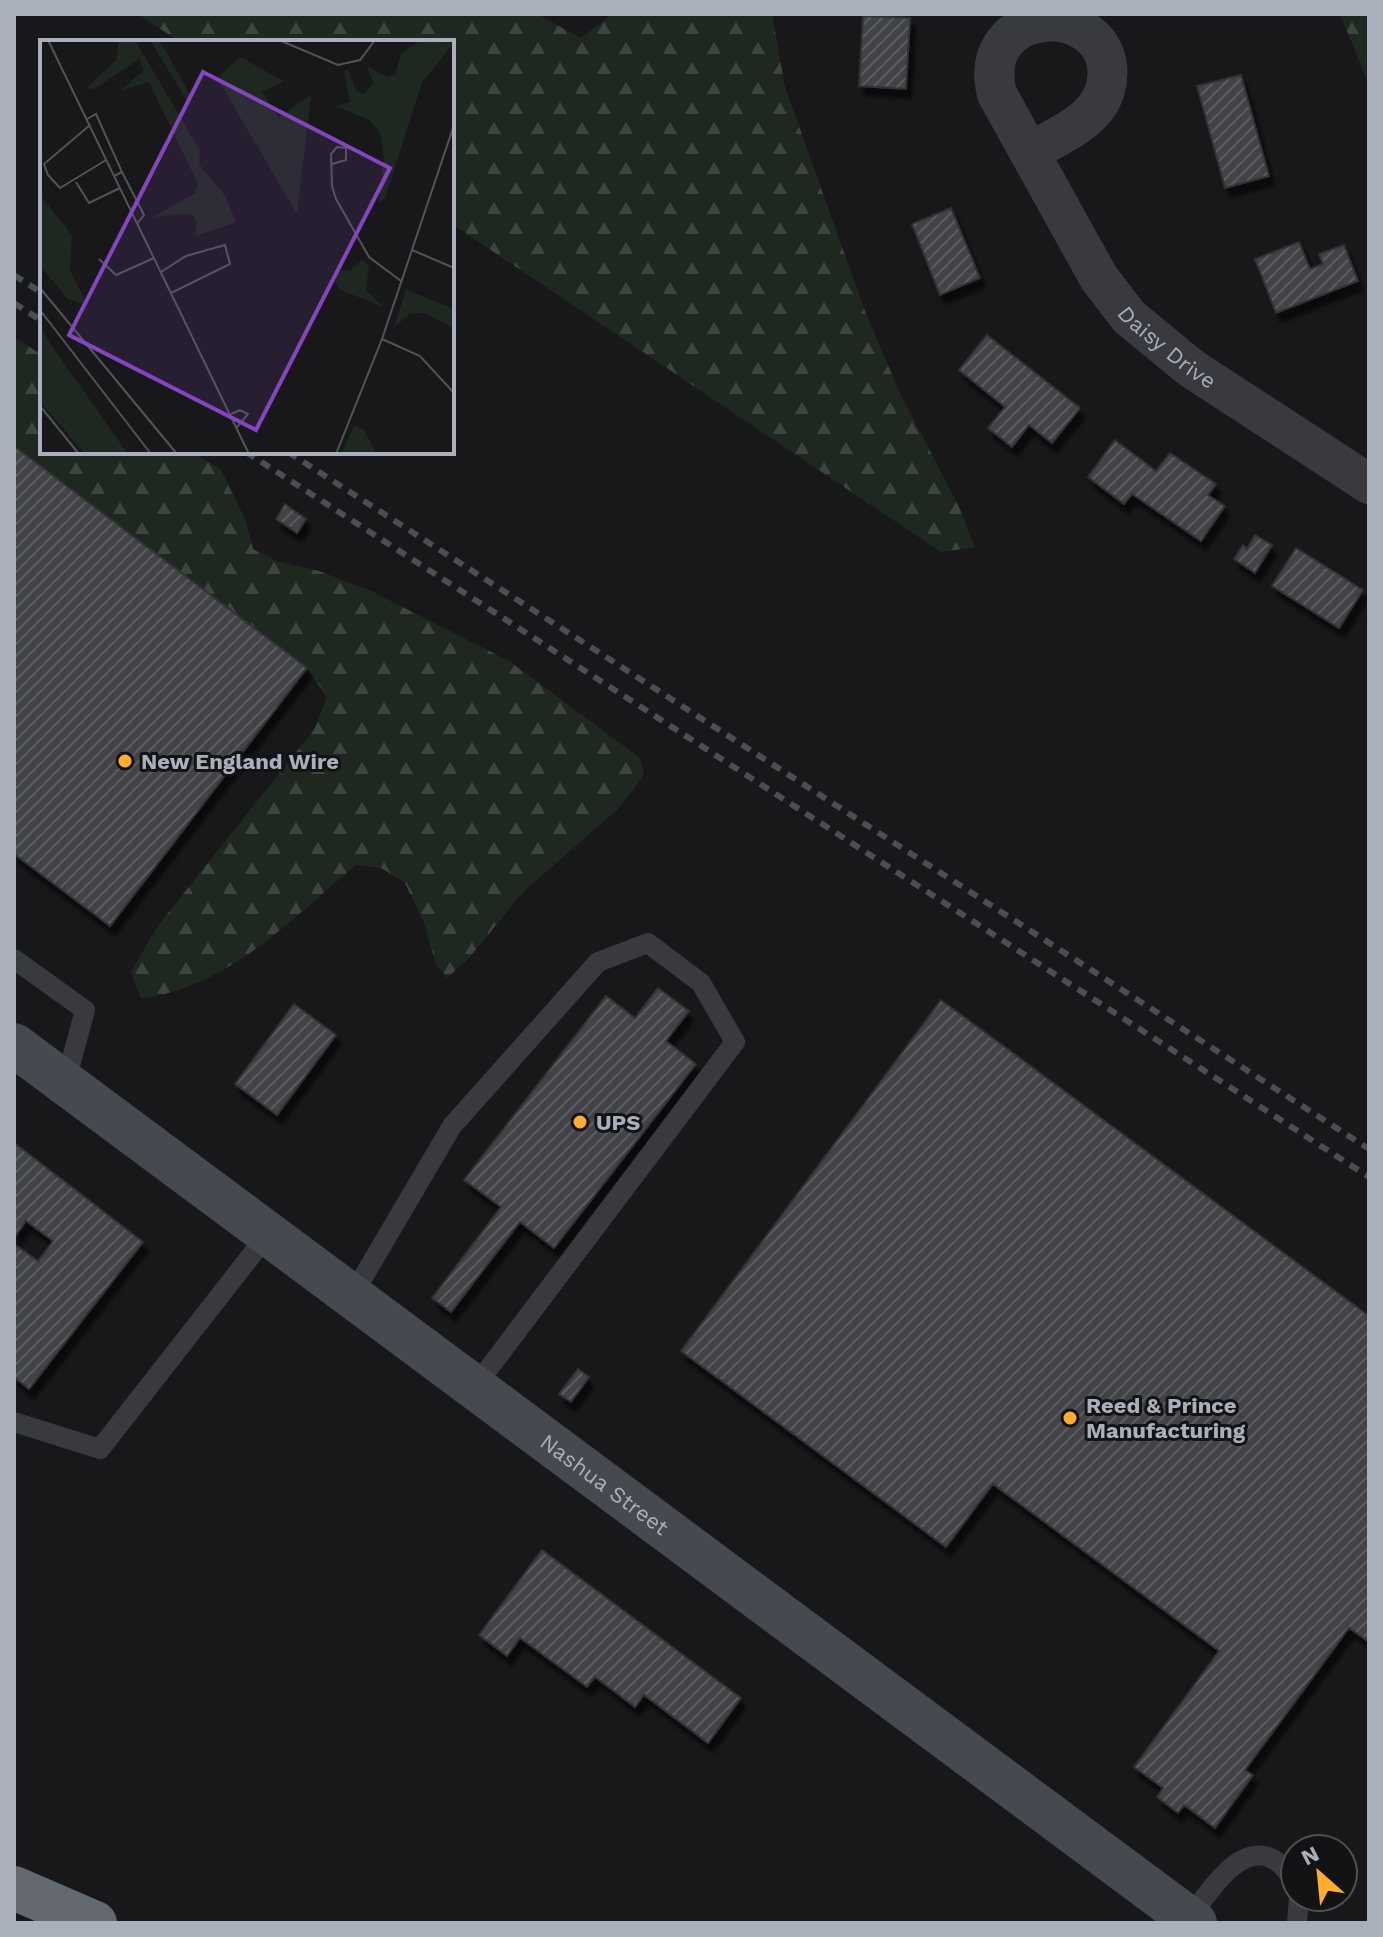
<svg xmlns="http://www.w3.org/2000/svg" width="1383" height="1937" font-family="'Work Sans',sans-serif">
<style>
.forest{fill:url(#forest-firs)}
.building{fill:url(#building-hatch);stroke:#313236;stroke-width:2;filter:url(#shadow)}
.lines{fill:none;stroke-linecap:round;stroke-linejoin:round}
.service{stroke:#383a3f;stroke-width:20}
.minor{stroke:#383a3f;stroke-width:40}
.secondary{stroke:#46494f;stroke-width:44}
.motorway{stroke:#646871;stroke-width:44}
.rail{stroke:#4b4e54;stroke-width:6;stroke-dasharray:10 8;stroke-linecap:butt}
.poi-dot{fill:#feae2c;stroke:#131315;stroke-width:3}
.labels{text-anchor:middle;stroke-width:6;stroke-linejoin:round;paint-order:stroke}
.street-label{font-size:22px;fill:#a9afbb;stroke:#131315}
.poi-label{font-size:22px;font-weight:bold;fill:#a9afbb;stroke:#131315;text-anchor:start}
.inset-road{fill:none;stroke:#52545a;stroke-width:2}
.view{fill:#8446be;fill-opacity:0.15;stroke:#8446be;stroke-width:4}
.inset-edge{fill:none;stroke:#a9afbb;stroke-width:4}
</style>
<defs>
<pattern id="forest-firs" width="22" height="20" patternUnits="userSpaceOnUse" patternTransform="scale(2)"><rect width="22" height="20" fill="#1f2820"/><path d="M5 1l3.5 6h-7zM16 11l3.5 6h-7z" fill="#3d453e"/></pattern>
<pattern id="building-hatch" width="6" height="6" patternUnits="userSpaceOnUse" patternTransform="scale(2)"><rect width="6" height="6" fill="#424347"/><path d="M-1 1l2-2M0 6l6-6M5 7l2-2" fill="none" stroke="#5a5c60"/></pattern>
<filter id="shadow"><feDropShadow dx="5" dy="9" stdDeviation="2" flood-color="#0009"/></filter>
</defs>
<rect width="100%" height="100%" fill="#18181a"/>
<path class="forest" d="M138 14H537L581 38 613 14H772L785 87 865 311 899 391 959 507 975 547 941 552 452 224V42H180Z
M1340 14H1369V85Z
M14 337 42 355V452H193L221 470 245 519 253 549 279 562 319 571 373 592 509 661 640 758 644 775 620 807 523 892 469 958 447 978 436 964 424 923 405 883 381 868 356 865C292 918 227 989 141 998L131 972 157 927 314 730 327 697 307 668 14 446Z"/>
<path class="building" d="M863 16 910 18 906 89 859 86Z
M1241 75 1269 176 1225 188 1197 86Z
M951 208 980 278 940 295 912 224Z
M1299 242 1310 269 1323 264 1319 254 1344 245 1358 281 1276 313 1255 259Z
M987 335 1080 408 1052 443 1029 425 1012 447 988 428 1005 407 959 370Z
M1115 440 1156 471 1170 453 1216 484 1208 495 1225 506 1201 541 1132 494 1124 504 1088 477Z
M14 446 307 668 110 926 14 854Z
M285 504 306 519 297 533 276 519Z
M1255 535 1272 545 1255 573 1234 559 1243 545 1247 549Z
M1296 548 1363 590 1339 628 1272 586Z
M658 988 689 1011 666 1041 696 1064 554 1248 520 1222 451 1312 432 1298 501 1207 464 1180 606 996 635 1018Z
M941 1000 1369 1316V1642L1349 1628 1245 1770 1253 1775 1215 1828 1184 1805 1178 1813 1157 1797 1163 1788 1134 1767 1219 1651 993 1484 946 1547 681 1351Z
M294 1004 336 1035 277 1115 235 1084Z
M17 1145 143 1242 29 1389 14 1377V1244L38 1261 53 1241 26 1221 14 1238V1149Z
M578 1369 589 1377 571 1402 559 1394Z
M542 1550 741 1698 708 1743 644 1695 635 1707 595 1677 587 1687 520 1638 507 1656 479 1635Z"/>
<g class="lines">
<path class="service" d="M14 959 85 1010 65 1084
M352 1296 452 1126 598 962 648 943 701 983 735 1042 474 1388
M14 1422 100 1449 268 1234
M1189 1919C1215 1883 1255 1819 1295 1882
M1297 1923 1299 1897"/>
<path class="minor" id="s1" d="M1031 152C1050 140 1077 129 1093 111 1104 99 1109 82 1107 65 1097 0 975 7 997 94L1099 278 1129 317 1191 368 1369 484"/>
<path class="secondary" id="s2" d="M14 1045 1195 1923"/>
<path class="motorway" d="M14 1888 95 1923"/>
<path class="rail" d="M14 275 42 293
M14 303 42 321
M246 452 1369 1177
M288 452 1369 1149"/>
</g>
<g class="poi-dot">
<circle cx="125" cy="761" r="8"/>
<circle cx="580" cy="1122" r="8"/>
<circle cx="1070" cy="1418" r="8"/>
</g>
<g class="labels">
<g class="street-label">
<text dy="8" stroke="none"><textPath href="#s1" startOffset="616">Daisy Drive</textPath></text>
<text dy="8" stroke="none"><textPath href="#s2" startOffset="736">Nashua Street</textPath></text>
</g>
<g class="poi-label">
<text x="141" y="769">New England Wire</text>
<text x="596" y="1130">UPS</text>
<text x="1086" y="1413">Reed &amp; Prince<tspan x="1086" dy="25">Manufacturing</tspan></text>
</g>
</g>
<g transform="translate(40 40)">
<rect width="414" height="414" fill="#18181a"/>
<path d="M79 0H95L160 111 159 124 186 157 196 182 156 196V180L151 174 113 177 155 153 158 144 109 42 80 51 104 30 99 19 54 49 46 48 76 20ZM110 0H118L129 16 150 55V66ZM381 0 414 3 382 42 345 158 338 163 344 117 340 92 330 80 295 66 310 62 304 31 308 29 316 51 324 54 333 43 327 26 347 37 355 35 361 14ZM200 17 244 41 222 52 239 77 271 55 257 174 177 38ZM0 155 32 195 30 231 48 266 28 259 0 226ZM322 220 329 225 326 250 343 267 301 250 295 242 297 231 310 230ZM366 250 414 269V288L384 273 370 274 354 287ZM0 287 14 309 88 414H45L0 362ZM314 386 323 389 337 414H301Z" fill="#1f2820"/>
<path class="inset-road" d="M8 0 209 414M239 0 298 25 320 20 335 0M47 79 56 74 82 132 74 136M50 85 4 124 8 135 20 148 66 120M292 124 306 120V108L297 107 291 114 292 146 296 159 329 217 361 241M82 132 104 175 97 184M36 142 49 163 80 148M372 210 414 228M59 219 76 235 114 218M121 232 146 216 185 205 190 224 131 253M0 248 137 414M0 270 111 414M342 299 380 316 414 353M0 366 39 414M191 374 200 370 208 374 197 387M296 414 342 299 414 85"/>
<path class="view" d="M163 32 350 128 216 390 29 295Z"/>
<rect width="414" height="414" class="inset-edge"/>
</g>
<rect width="1383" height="1937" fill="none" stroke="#a9afbb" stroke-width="32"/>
<g transform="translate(1319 1873) rotate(333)"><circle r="38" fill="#131315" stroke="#4f5157" stroke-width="2"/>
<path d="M0-6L14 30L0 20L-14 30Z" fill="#feae2c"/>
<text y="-12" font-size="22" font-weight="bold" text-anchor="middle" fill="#a9afbb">N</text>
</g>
</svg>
